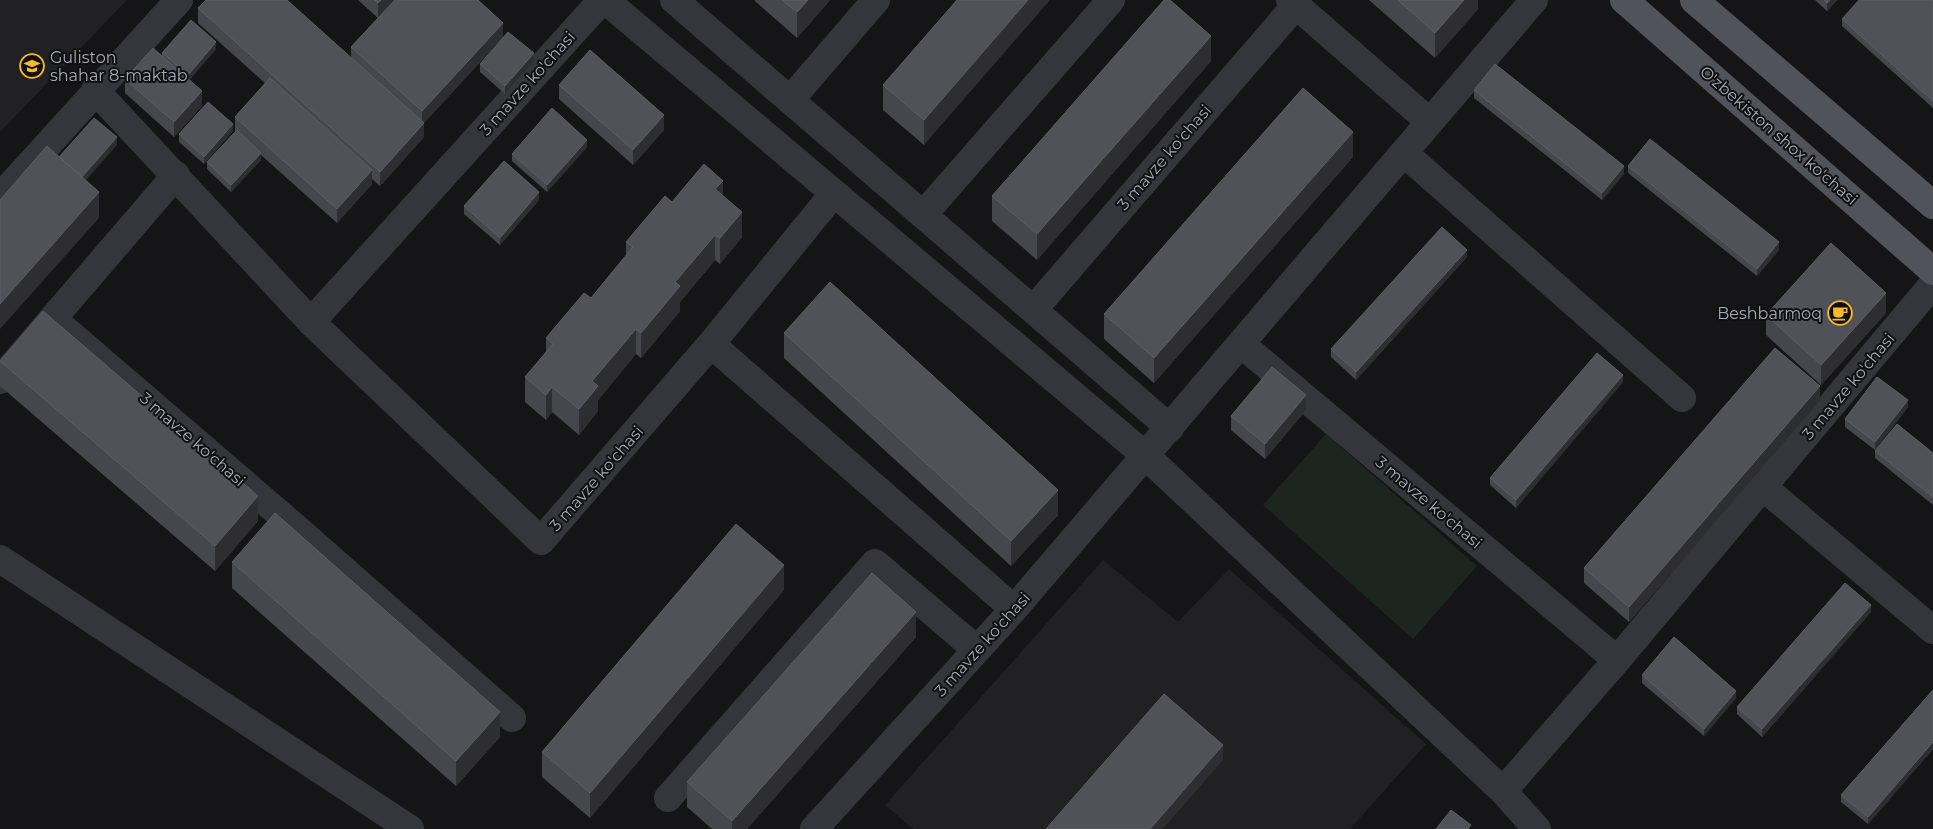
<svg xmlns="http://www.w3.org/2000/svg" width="1933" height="829" font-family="Montserrat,sans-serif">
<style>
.built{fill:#212124}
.green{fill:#1c251e}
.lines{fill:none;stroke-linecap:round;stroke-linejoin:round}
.minor{stroke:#35363c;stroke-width:28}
.major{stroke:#51535b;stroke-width:28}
.wall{fill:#46474c}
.shaded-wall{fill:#2e2e32}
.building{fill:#515158;stroke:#5e5f66}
.labels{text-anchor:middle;stroke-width:4;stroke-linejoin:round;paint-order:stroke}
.poi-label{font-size:16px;fill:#a6abb7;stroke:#101012;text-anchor:start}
.street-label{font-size:16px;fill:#a6abb7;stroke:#101012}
</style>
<rect width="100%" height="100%" fill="#151517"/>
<path class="built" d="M0 0H127L0 132Z
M1103 560 1178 622 1229 569 1426 744 1350 829H913L885 805Z"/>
<path class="green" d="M1326 434 1477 566 1413 639 1263 505Z"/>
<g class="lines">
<path class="minor" d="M605 0 1146 456 1503 791 1537 829
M674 0 1170 428
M1290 0 1430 122
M95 90 311 322 602 0
M790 100 876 0
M1404 153 1682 398
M0 197 179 0
M923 215 1111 0
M1033 310 1296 5
M53 319 303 534 512 718
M311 322 541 541 711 344 834 193
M711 344 1014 609
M1241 344 1617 660
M0 380 176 175
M1763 487 1933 630
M0 559 410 829
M1503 791 1617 660 1933 284
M668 798 875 563 977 650
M814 829 1014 609 1534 0"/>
<path class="major" d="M1624 0 1933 271
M1694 0 1933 205"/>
</g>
<path class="wall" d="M358 0H394L379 17 503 37 424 123V137L380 186 372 179V184L337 223 261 155V160L231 192 207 169V162L235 132V117L265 83 198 23V8L351 58V47L378 18Z
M755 0H830L797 38 755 1Z
M957 0 924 145 883 110V85Z
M1369 0H1478V9L1435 58Z
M1815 0H1837L1827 11Z
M1933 0V108L1842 26V19Z
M216 49 189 80 202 106 174 137 125 93V79L162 56V53Z
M534 61 505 94 480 72V64Z
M1211 61 1037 260 992 221V196Z
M559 85 664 130 633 165 559 99Z
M1474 90 1624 174 1602 200 1474 98Z
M233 131 204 164 179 142V134Z
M587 147 547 192 512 161V154Z
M1353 157 1154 383 1104 339V314Z
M1628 166 1779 250 1757 276 1628 173Z
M723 196 742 237 720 264 715 260 680 302V311L641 358 636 354 598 400V411L579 435 552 412 546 420 525 402V377L546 352V338L591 298 626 255V242L672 202Z
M539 200 500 245 464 214V206Z
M1467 257 1356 380 1331 357V349Z
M1886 313 1821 385 1766 335V315Z
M784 333 1058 515 1011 566 784 358Z
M0 361 258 521 215 571 0 386Z
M1623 382 1516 508 1490 485V478Z
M1820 401 1629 622 1584 583V568Z
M1908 407 1875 450 1845 427V419Z
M1306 410 1265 459 1231 430V416Z
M1875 451 1933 453V505L1875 458Z
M232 562 500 737 456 786 232 588Z
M784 590 590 818 542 777V752Z
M1871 612 1762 737 1737 714V707Z
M916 637 747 829H712L687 807V782Z
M1642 675 1736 698 1704 736 1642 683Z
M1933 690V749L1868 824 1841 802V795Z"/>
<path class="shaded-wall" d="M381 0H394L378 18V3Z
M808 0H830L797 38V12Z
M1028 0H1050L924 145V120Z
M1464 0H1478V9L1435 58V33Z
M1830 0H1837L1827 11V3Z
M503 23V37L424 123V137L380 186V172L422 125V111Z
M1211 36V61L1037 260V234Z
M216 42V49L188 82V75Z
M534 53V61L505 94V86Z
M202 91V106L174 137V122Z
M664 115V130L633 165V150Z
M233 124V131L204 164V157Z
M1353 132V157L1154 383V358Z
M117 137V145L80 187V179Z
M587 140V147L547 192V185Z
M261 153V160L231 192V185Z
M1624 166V174L1602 200V193Z
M372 170V184L337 223V209Z
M723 181V206L715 189Z
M99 192V218L0 329V304Z
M539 192V200L500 245V238Z
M742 212V237L720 264V238Z
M715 235V260L680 302V311L641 358V333L675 282Z
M1779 242V250L1757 276V269Z
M1467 250V257L1356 380V372Z
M1886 293V313L1821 385V365Z
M636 329V354L598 400V411L579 435V409L592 381Z
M1623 375V382L1516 508V500Z
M1820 386V401L1629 622V607Z
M552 387V412L546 420V395Z
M1306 395V410L1265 459V444Z
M1908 400V407L1875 450V442Z
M1058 490V515L1011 566V541Z
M258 496V521L215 571V546Z
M784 565V590L590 818V793Z
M1871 605V612L1762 737V729Z
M916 612V637L747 829H732V821Z
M1736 691V698L1704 736V729Z
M500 712V737L456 786V761Z
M1933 742V749L1868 824V817Z
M1223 745V760L1163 829H1150Z"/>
<path class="building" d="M206 0H287L424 123 380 172 198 8Z
M375 0H381L378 3Z
M395 0H478L503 23 422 111 351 47Z
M782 0H808L797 12Z
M957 0H1028L924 120 883 85Z
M1164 0H1170L1211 36 1037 234 992 196Z
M1398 0H1464L1435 33Z
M1824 0H1830L1827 3Z
M1859 0H1933V101L1842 19Z
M191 20 216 42 188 75 162 53Z
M508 32 534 53 505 86 480 64Z
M153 48 202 91 174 122 125 79Z
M590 50 664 115 633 150 559 85Z
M1495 64 1624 166 1602 193 1474 90Z
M270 78 372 170 337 209 235 117Z
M1303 88 1353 132 1154 358 1104 314Z
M208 102 233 124 204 157 179 134Z
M552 108 587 140 547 185 512 154Z
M94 118 117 137 82 177 59 157Z
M237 130 261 153 231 185 207 162Z
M1650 139 1779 242 1757 269 1628 166Z
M47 146 99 192 0 304V200Z
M504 161 539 192 500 238 464 206Z
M704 164 723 181 715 189 742 212 720 238 715 235 675 282 680 286 641 333 636 329 592 381 598 386 579 409 552 387 546 395 525 377 553 344 546 338 584 293 591 298 633 247 626 242 665 196 672 202Z
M1442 227 1467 250 1356 372 1331 349Z
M1831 243 1886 293 1821 365 1766 315Z
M830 282 1058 490 1011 541 784 333Z
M43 311 258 496 215 546 0 361Z
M1775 348 1820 386 1629 607 1584 568Z
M1597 353 1623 375 1516 500 1490 478Z
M1272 367 1306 395 1265 444 1231 416Z
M1877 377 1908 400 1875 442 1845 419Z
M1897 424 1933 453V497L1875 451Z
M275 513 500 712 456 761 232 562Z
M736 524 784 565 590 793 542 752Z
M872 573 916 612 732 821 687 782Z
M1845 583 1871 605 1762 729 1737 707Z
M1674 637 1736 691 1704 729 1642 675Z
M1933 690V742L1868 817 1841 795Z
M1164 694 1223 745 1150 829H1046Z
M1451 810 1471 825 1468 829H1436Z"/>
<defs>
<g id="school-ring" transform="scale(1.25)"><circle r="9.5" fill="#101012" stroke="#f8b92b" stroke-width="1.5"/><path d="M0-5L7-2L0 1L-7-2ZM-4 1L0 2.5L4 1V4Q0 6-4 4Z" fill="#f8b92b"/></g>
<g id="cafe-ring" transform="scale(1.25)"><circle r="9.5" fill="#101012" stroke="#f8b92b" stroke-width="1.5"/><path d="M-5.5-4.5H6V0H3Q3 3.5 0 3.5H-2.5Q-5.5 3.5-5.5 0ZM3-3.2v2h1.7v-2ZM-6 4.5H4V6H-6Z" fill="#f8b92b"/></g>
</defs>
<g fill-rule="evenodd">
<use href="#school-ring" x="32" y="66"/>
<use href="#cafe-ring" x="1840" y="313"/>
</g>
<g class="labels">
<g class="poi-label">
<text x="50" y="63">Guliston<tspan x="50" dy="18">shahar 8-maktab</tspan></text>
<text x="1822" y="319" text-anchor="end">Beshbarmoq</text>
</g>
<g class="street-label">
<text transform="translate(527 83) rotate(-48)" y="6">3 mavze ko'chasi</text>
<text transform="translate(1779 135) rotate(41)" y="6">O'zbekiston shox ko'chasi</text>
<text transform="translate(1164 157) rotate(-49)" y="6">3 mavze ko'chasi</text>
<text transform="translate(1848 386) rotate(-50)" y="6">3 mavze ko'chasi</text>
<text transform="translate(193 439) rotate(41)" y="6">3 mavze ko'chasi</text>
<text transform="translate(596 478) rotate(-49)" y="6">3 mavze ko'chasi</text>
<text transform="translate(1429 502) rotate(40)" y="6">3 mavze ko'chasi</text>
<text transform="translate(982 644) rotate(-48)" y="6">3 mavze ko'chasi</text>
</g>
</g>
</svg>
